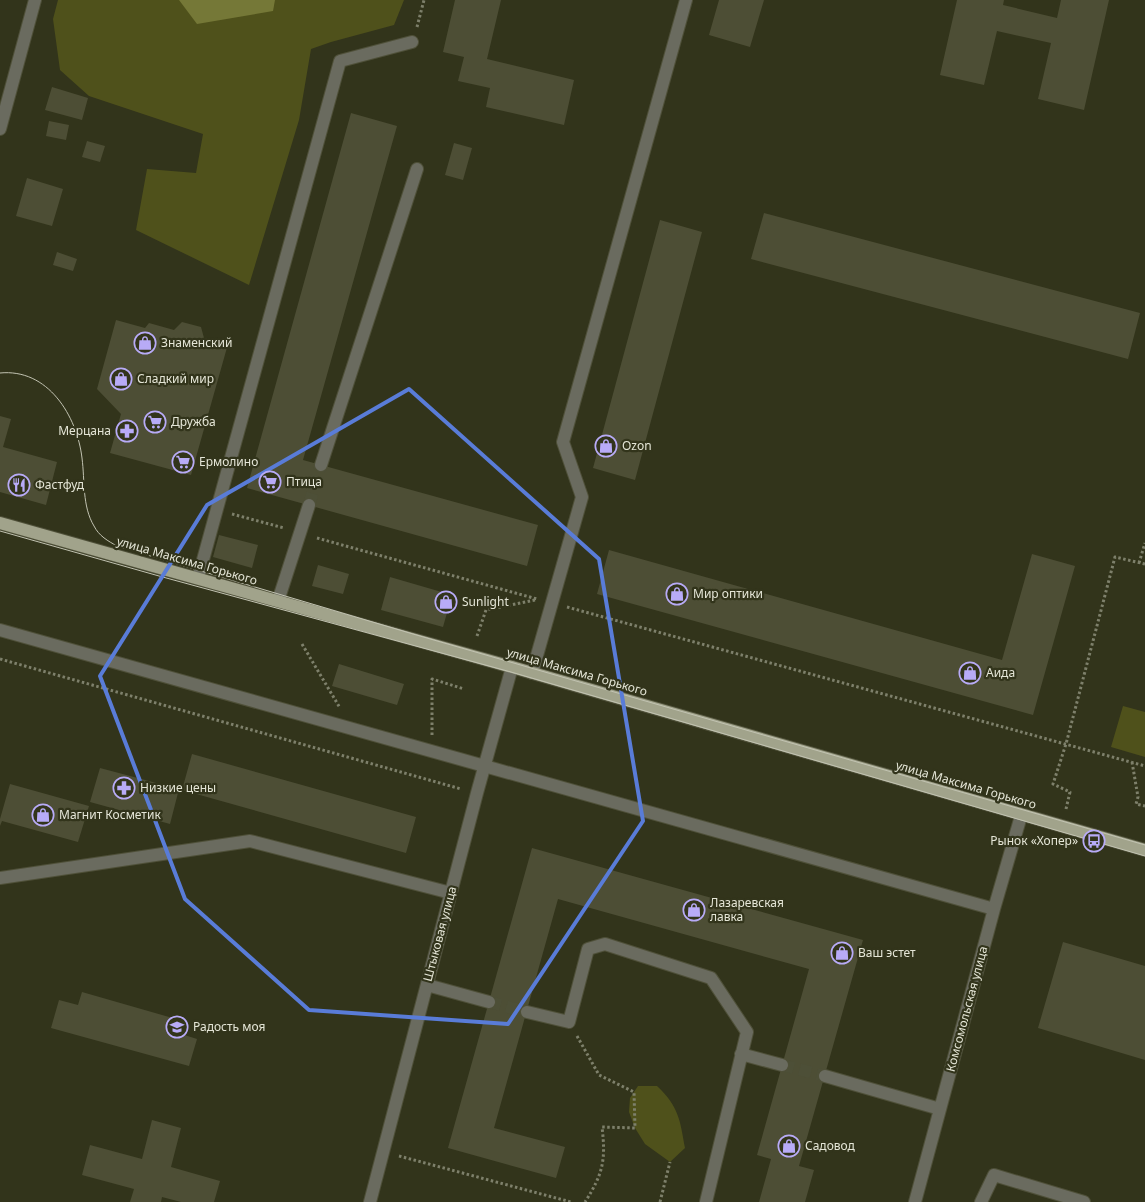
<svg xmlns="http://www.w3.org/2000/svg" width="1145" height="1202" font-family="'Noto Sans',sans-serif">
<style>
.green{fill:#4f511b}
.water{fill:#757837}
.building{fill:#4d4e35}
.lines{fill:none;stroke-linecap:round;stroke-linejoin:round}
.minor-tunnel{stroke:#4d4f37;stroke-width:12;stroke-dasharray:12 6;stroke-linecap:butt}
.minor-casing{stroke:#4f5039;stroke-width:14}
.major-casing{stroke:#4f5039;stroke-width:14}
.path{stroke:#7e806b;stroke-width:3;stroke-dasharray:2.5 2.5;stroke-linecap:butt}
.minor{stroke:#6a6b5f;stroke-width:12}
.major{stroke:#a1a38b;stroke-width:12}
.tram{stroke:#c2c3b2;stroke-width:1}
.marked{fill:none;stroke:#597cd8;stroke-width:4;stroke-linejoin:round}
.labels{text-anchor:middle;stroke-width:4.5;stroke-linejoin:round;paint-order:stroke}
.poi-label{font-size:12px;fill:#e5e6d7;stroke:#32341b;text-anchor:start}
.street-label{font-size:12px;fill:#e5e6d7;stroke:#32341b}
</style>
<rect width="100%" height="100%" fill="#32341b"/>
<path class="green" d="M58 0H404L394 25 331 42 311 49 299 120 249 285 136 230 147 169 196 173 203 134 89 96 60 70 53 19Z
M1123 706 1145 712V757L1111 747Z
M638 1086H657C679 1107 680 1120 685 1148L670 1162 645 1144 635 1128 629 1112 630 1098Z"/>
<path class="water" d="M179 0H275L273 11 197 24Z"/>
<path class="building" d="M455 0H501L487 59 574 80 564 125 486 107 490 88 458 81 464 57 443 52Z
M719 0H764L750 47 709 35Z
M957 0H1004L1003 5 1057 18 1061 0H1109L1084 110 1038 99 1051 43 997 31 984 85 940 75Z
M52 87 88 98 82 120 45 110Z
M351 113 397 126 303 460 538 525 527 566 247 488Z
M49 121 69 125 66 140 46 136Z
M87 141 105 146 100 162 82 157Z
M454 143 472 148 463 180 445 175Z
M27 178 63 189 52 226 16 216Z
M764 213 1140 313 1128 359 751 259Z
M660 220 702 232 635 480 593 468Z
M57 252 77 259 73 271 53 265Z
M116 320 145 328 149 323 174 330 182 322 201 327 204 338 228 344 191 475 110 453 121 414 97 389Z
M0 416 11 419 3 447 57 462 46 505 0 492Z
M219 535 258 545 252 568 213 557Z
M609 550 1002 660 1032 554 1075 566 1033 715 597 594Z
M318 565 349 574 343 594 312 586Z
M390 577 452 595 443 627 381 610Z
M339 664 404 684 397 705 332 686Z
M192 754 416 817 406 853 182 790Z
M100 768 179 789 170 824 90 802Z
M10 784 89 806 78 842 2 821 0 826V819Z
M532 848 863 940 799 1166 814 1170 805 1202H759L771 1159 757 1155 809 969 558 899 494 1128 565 1147 556 1178 448 1148Z
M1063 942 1145 966V1060L1038 1028Z
M82 992 176 1019 172 1031 197 1039 189 1066 51 1028 59 1000 78 1005Z
M152 1120 181 1128 171 1167 220 1181 214 1202H181L162 1197 161 1202H130L134 1189 82 1175 90 1145 142 1159Z"/>
<g class="lines">
<path class="minor-tunnel" d="M309 505 321 465
M489 1002 527 1012
M782 1065 825 1076"/>
<g class="minor-casing">
<path id="minor" d="M0 129 35 0
M321 465 417 169
M198 578 340 61 412 42
M278 601 309 505
M0 630 994 909
M532 673 582 497 563 442 686 0
M0 878 250 841 451 893
M427 985 489 1002
M527 1012 569 1022 588 949 605 944 711 978 747 1032 706 1202
M741 1054 782 1065
M825 1076 940 1109
M370 1202 477 793 512 667
M915 1202 994 909 1021 816
M981 1202 994 1175 1084 1202"/>
</g>
<g class="major-casing">
<path id="major" d="M0 523 512 667 1145 850"/>
</g>
<path class="path" d="M417 27 424 0
M232 514 284 528
M317 538 537 599
M1139 563 1145 543
M567 607 1145 766
M477 636 486 610 535 600
M302 644 340 708
M0 659 461 789
M432 735V679L464 689
M1132 762 1138 797 1136 804 1145 806
M1066 809 1070 792 1053 784 1066 744 1115 557 1145 564
M577 1036 599 1075 634 1092 635 1128 602 1127C606 1160 603 1174 585 1202
M399 1156 571 1202
M660 1202 670 1162"/>
<use href="#minor" class="minor"/>
<use href="#major" class="major"/>
<path class="tram" d="M0 373C48 368 77 416 82 458 85 481 82 506 94 526 99 536 108 541 117 546L413 634 1145 845
M0 531 159 576 511 672 1145 856"/>
</g>
<path class="marked" d="M409 389 599 559 643 821 508 1024 309 1010 185 899 100 676 207 505Z"/>
<defs>
<g id="shop-ring" transform="scale(1.125)"><circle r="9.5" fill="#32341b" stroke="#b8abf7" stroke-width="1.5"/><path d="M-5-2.5h2.3a2.7 3.5 0 0 1 5.4 0H5L5.5 6h-11ZM-1.5-2.5h3a1.5 2.3 0 0 0-3 0Z" fill="#b8abf7"/></g>
<g id="supermarket-ring" transform="scale(1.125)"><circle r="9.5" fill="#32341b" stroke="#b8abf7" stroke-width="1.5"/><path d="M-6-5.5h2.5l.6 2H6L4.5 2H-2.5L-4.4-4H-6ZM-1.5 3.2a1.3 1.3 0 1 0 .1 0ZM3 3.2a1.3 1.3 0 1 0 .1 0Z" fill="#b8abf7"/></g>
<g id="pharmacy-ring" transform="scale(1.125)"><circle r="9.5" fill="#32341b" stroke="#b8abf7" stroke-width="1.5"/><path d="M-2-6h4v4h4v4h-4v4h-4v-4h-4v-4h4Z" fill="#b8abf7"/></g>
<g id="restaurant-ring" transform="scale(1.125)"><circle r="9.5" fill="#32341b" stroke="#b8abf7" stroke-width="1.5"/><path d="M-5-6h1v4h1v-4h1v4h1v-4h1v5L-1.5 .5V6h-2V.5L-5-1ZM5-6V6H3V1.5H1.5Q1.5-4 5-6Z" fill="#b8abf7"/></g>
<g id="bus-ring" transform="scale(1.125)"><circle r="9.5" fill="#32341b" stroke="#b8abf7" stroke-width="1.5"/><path d="M-5-6H5V4H4V6H2V4H-2V6H-4V4H-5ZM-3.5-4V0h7V-4ZM-3.5 1.2v1.5H-2V1.2ZM2 1.2v1.5H3.5V1.2Z" fill="#b8abf7"/></g>
<g id="school-ring" transform="scale(1.125)"><circle r="9.5" fill="#32341b" stroke="#b8abf7" stroke-width="1.5"/><path d="M0-5L7-2L0 1L-7-2ZM-4 1L0 2.5L4 1V4Q0 6-4 4Z" fill="#b8abf7"/></g>
</defs>
<g fill-rule="evenodd">
<use href="#shop-ring" x="145" y="343"/>
<use href="#shop-ring" x="121" y="379"/>
<use href="#supermarket-ring" x="155" y="422"/>
<use href="#pharmacy-ring" x="127" y="431"/>
<use href="#shop-ring" x="606" y="446"/>
<use href="#supermarket-ring" x="183" y="462"/>
<use href="#supermarket-ring" x="270" y="482"/>
<use href="#restaurant-ring" x="19" y="485"/>
<use href="#shop-ring" x="677" y="594"/>
<use href="#shop-ring" x="446" y="602"/>
<use href="#shop-ring" x="970" y="673"/>
<use href="#pharmacy-ring" x="124" y="788"/>
<use href="#shop-ring" x="43" y="815"/>
<use href="#bus-ring" x="1094" y="841"/>
<use href="#shop-ring" x="694" y="910"/>
<use href="#shop-ring" x="842" y="953"/>
<use href="#school-ring" x="177" y="1027"/>
<use href="#shop-ring" x="789" y="1146"/>
</g>
<g class="labels">
<g class="poi-label">
<text x="161" y="347">Знаменский</text>
<text x="137" y="383">Сладкий мир</text>
<text x="171" y="426">Дружба</text>
<text x="111" y="435" text-anchor="end">Мерцана</text>
<text x="622" y="450">Ozon</text>
<text x="199" y="466">Ермолино</text>
<text x="286" y="486">Птица</text>
<text x="35" y="489">Фастфуд</text>
<text x="693" y="598">Мир оптики</text>
<text x="462" y="606">Sunlight</text>
<text x="986" y="677">Аида</text>
<text x="140" y="792">Низкие цены</text>
<text x="59" y="819">Магнит Косметик</text>
<text x="1078" y="845" text-anchor="end">Рынок «Хопер»</text>
<text x="710" y="907">Лазаревская<tspan x="710" dy="14">лавка</tspan></text>
<text x="858" y="957">Ваш эстет</text>
<text x="193" y="1031">Радость моя</text>
<text x="805" y="1150">Садовод</text>
</g>
<g class="street-label">
<text transform="translate(187 561) rotate(16)" y="4">улица Максима Горького</text>
<text transform="translate(577 672) rotate(16)" y="4">улица Максима Горького</text>
<text transform="translate(966 785) rotate(16)" y="4">улица Максима Горького</text>
<text transform="translate(440 934) rotate(-75)" y="4">Штыковая улица</text>
<text transform="translate(967 1009) rotate(-75)" y="4">Комсомольская улица</text>
</g>
</g>
</svg>
